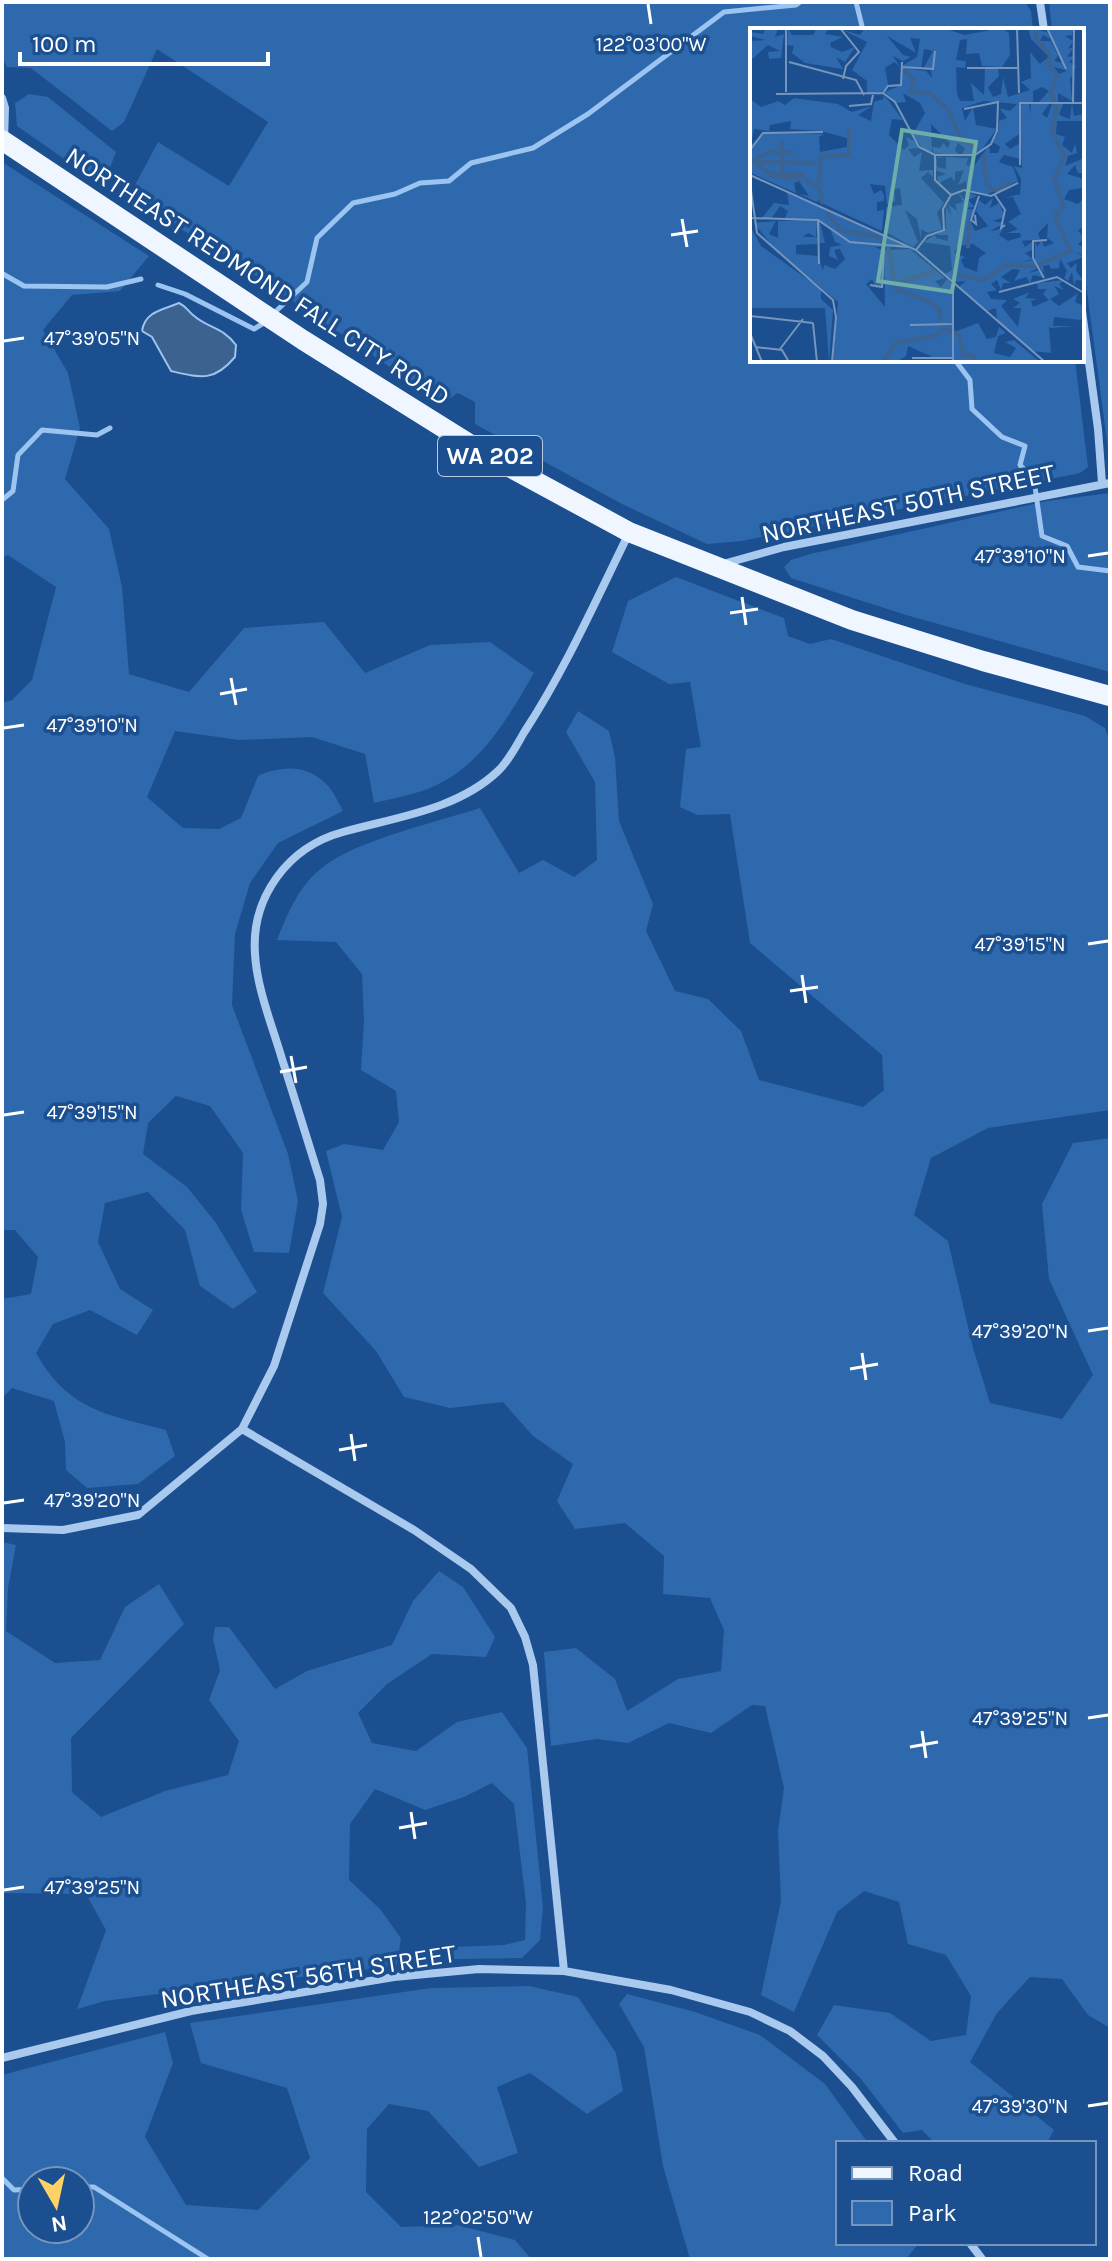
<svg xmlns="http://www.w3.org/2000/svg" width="1112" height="2261" font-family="Karla,sans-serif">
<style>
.green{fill:#2e69ad;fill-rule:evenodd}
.water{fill:#3c6290;stroke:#9cc4f0;stroke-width:2}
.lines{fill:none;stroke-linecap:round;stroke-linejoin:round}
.stream{stroke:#9cc4f0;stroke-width:5}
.minor{stroke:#a9c9ee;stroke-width:8}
.primary{stroke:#f0f6ff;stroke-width:20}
.ticks{fill:none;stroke:#fff;stroke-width:3}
.labels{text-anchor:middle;stroke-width:7;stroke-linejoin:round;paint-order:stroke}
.shield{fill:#1b4f8f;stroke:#bbcadd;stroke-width:2}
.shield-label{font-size:24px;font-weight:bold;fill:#fff}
.street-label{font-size:26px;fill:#fff;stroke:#1b4f8f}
.inset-river{fill:none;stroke:#3c6290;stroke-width:4}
.inset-road{fill:none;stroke:#7695bc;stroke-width:2}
.view{fill:#6fada8;fill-opacity:0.15;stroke:#6fada8;stroke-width:4}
.inset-edge{fill:none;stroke:#fff;stroke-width:4}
.ticks-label{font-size:20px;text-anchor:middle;fill:#fff;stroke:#1b4f8f;stroke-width:7;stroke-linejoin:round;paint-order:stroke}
</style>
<rect width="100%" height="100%" fill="#1b4f8f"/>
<path class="green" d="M2 2H1025L1031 11 1033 30H752V360H1075L1088 467 1080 473 742 541 707 544 622 504 475 424V402L458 393 443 403 210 245 127 200 158 142 229 186 268 122 157 49 124 122 112 131 31 68 7 67 2 57Z
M1049 2H1110V463L1082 255V30H1052Z
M29 94 48 97 116 152 103 186 17 126 15 103Z
M2 162 149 256 120 291 72 295 43 330 68 373 80 428 65 479 109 529 122 587 129 674 189 692 244 628 324 622 365 673 430 645 490 642 534 673C506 721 478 772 422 791 406 796 390 799 374 803L365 754 312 737 239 740 175 731 147 797 183 828 219 829 241 818 258 776C281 766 305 764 325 783 333 790 338 802 343 811L278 843 250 883 235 934 232 1005 288 1154 298 1201 289 1253 254 1252 241 1210 243 1153 210 1106 176 1096 148 1123 143 1154 187 1187 216 1223 257 1292 233 1309 200 1286 185 1230 148 1192 105 1203 98 1242 120 1289 153 1310 137 1335 90 1310 53 1324 36 1353C69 1411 106 1414 166 1430L175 1456 138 1484 87 1488 66 1470 65 1442 54 1401 12 1388 2 1398V1299L31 1294 38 1257 15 1230H2V703L12 700 32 680 56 587 8 555 2 558Z
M1110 493V672L906 615 791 578 784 567 791 560 810 554 1047 501Z
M676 577 784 618 788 636 810 644 831 639 965 684 1085 716 1105 728 1110 742V1110L988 1128 931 1158 914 1215 948 1241 973 1348 990 1403 1062 1419 1093 1375 1049 1279 1042 1204 1073 1143 1110 1138V2028L1088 2015 1062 1979 1030 1977 997 2013 970 2062 1054 2130 1047 2143H935L922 2130 903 2133 861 2079 817 2035 834 2005 890 2013 931 2041 966 2035 971 1996 946 1955 908 1944 899 1902 864 1891 837 1912 794 2012 761 1995 781 1901 778 1831 784 1788 765 1706 752 1705 711 1733 669 1723 628 1743 597 1739 551 1746 544 1652 576 1648 615 1679 627 1711 678 1679 721 1671 724 1630 710 1598 663 1594 664 1556 625 1523 575 1529 557 1501 573 1464 533 1436 503 1402 450 1408 404 1397 376 1351 323 1293 342 1217 326 1151 344 1144 383 1150 399 1122 396 1091 361 1070 364 1021 362 974 336 942 277 940C288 913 299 885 323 867 357 840 437 822 480 808L519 873 543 860 574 877 597 860 595 782 566 732 578 711 609 731 615 758 619 821 653 904 646 931 675 991 708 999 741 1031 759 1080 863 1107 884 1090 882 1055 750 943 730 814 697 815 680 807 686 749 701 747 690 682 669 684 612 652 628 601Z
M2 1542 16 1545 8 1588 6 1631 55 1663 100 1660 125 1607 159 1584 184 1624 71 1738 72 1792 101 1817 165 1791 228 1775 239 1741 209 1700 220 1670 213 1639 215 1627H229L275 1689 307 1671 392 1645 413 1601 439 1571 463 1587 495 1637 486 1657 432 1654 387 1684 358 1713 372 1743 416 1751 457 1722 502 1712 527 1748 543 1907 540 1940 522 1958 454 1959 453 1947 504 1945 525 1940 526 1903 514 1804 492 1783 464 1797 425 1810 375 1789 350 1824 349 1880 380 1909 401 1938 397 1966 196 1989 105 2001 77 2009 106 1930 86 1894 2 1893Z
M529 1986 578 1997 616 2053 623 2091 587 2114 530 2073 497 2087 518 2153 479 2167 428 2111 389 2104 367 2129 366 2192 401 2227 458 2225 515 2240 531 2259H2V2075L165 2032 173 2063 145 2137 186 2205 258 2210 310 2158 287 2088 201 2063 190 2023 431 1988ZM80 2181V2229H32V2181Z
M627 1994 695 2012 760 2035 825 2084 868 2143H838V2243H919L906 2259H690L663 2166 644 2047 619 2004Z"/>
<path class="water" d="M179 303C187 307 187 310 193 315 207 328 223 327 236 345L235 357C214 382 201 378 171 371L152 337 142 331C145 311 163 310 179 303Z"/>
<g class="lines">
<path class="stream" d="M856 2 863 30
M3 274 24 286 107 287 141 279
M158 285 185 294 254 329 267 321
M274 313 307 282 317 238 353 203 395 194 420 183 449 181 471 163 533 148 588 114 724 12 796 5 800 2
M955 360 970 380 972 409 1002 437 1025 446 1020 465 1034 480 1042 536 1067 546 1078 567 1110 571
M2 500 13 491 18 455 42 430 97 435 110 428
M2 2178 14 2190 32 2189
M80 2187H94L208 2259"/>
<path class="minor" d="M1040 2 1044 30
M2 98 5 108 4 141
M1082 311 1098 429 1102 483
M723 564 784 547 1110 483
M242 1429 414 1530 471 1569 511 1608 525 1637 533 1665 564 1971
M2 1528 63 1530 138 1515 242 1429 274 1366 320 1224 323 1204 320 1180C307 1139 295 1099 282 1059 272 1025 257 989 255 954 251 897 288 847 343 832 396 817 457 810 498 771 509 761 517 744 525 731 566 668 596 600 629 533
M2 2058 191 2011 394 1977 479 1969 564 1971 671 1990 750 2012 790 2031 823 2056 852 2087 895 2143
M970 2243 982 2259"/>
<path class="primary" d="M2 140 303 340 487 455 629 532 852 620 983 661 1110 696"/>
</g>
<path class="ticks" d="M648 4 651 24M682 219 687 247M671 235 698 231M4 341 24 338M1088 556 1108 553M742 597 746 625M730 613 758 609M231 678 236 705M220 694 247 689M4 728 24 725M1088 944 1108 941M802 975 806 1003M790 991 818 987M291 1056 296 1083M280 1072 307 1067M4 1115 24 1112M1088 1331 1108 1328M862 1353 866 1380M850 1369 878 1364M351 1434 355 1461M339 1450 367 1445M4 1503 24 1500M1088 1718 1108 1715M922 1731 926 1758M910 1747 938 1742M411 1812 415 1839M399 1828 427 1823M4 1890 24 1887M1088 2106 1108 2103M478 2237 481 2257"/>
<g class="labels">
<rect class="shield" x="438" y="436" width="104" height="40" rx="6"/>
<g class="shield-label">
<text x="490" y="464">WA 202</text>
</g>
<g class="street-label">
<text transform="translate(258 276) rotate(33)" y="9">NORTHEAST REDMOND FALL CITY ROAD</text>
<text transform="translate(908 503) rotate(-12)" y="9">NORTHEAST 50TH STREET</text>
<text transform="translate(308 1976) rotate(-9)" y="9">NORTHEAST 56TH STREET</text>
</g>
</g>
<g transform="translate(750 28)">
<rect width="334" height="334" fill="#1b4f8f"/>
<path d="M16 0H28L25 9 34 6 31 30 19 31 18 24 30 23 18 17 0 33V13L16 12 0 8V4L13 6ZM67 0H79L75 6 93 9 80 15 81 19 92 24 105 19 95 34 86 29 93 41 55 35 42 25 44 18 37 17 38 1 42 7H63ZM115 0H193L215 7 251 0 259 5 260 27 252 39 232 38 229 25 216 26 217 11 210 12 206 32 216 33 215 40 206 39 207 66 210 73H224L221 55 234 67 235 41H248L249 48 238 59 243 69 251 66 253 49 258 69 280 62 271 54 281 50 280 24 290 36 299 29 281 11 278 0 297 4 301 11 293 7 290 13H301L308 28 304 33 312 35 315 42 304 39 309 46 316 43 298 0 323 2 322 7 315 8 323 13 318 21 324 19 317 29 326 28 319 34 326 38 320 52 322 73 308 65V74H289L299 63 292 59 283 63V74H270L268 77 279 75 280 86 281 76 300 75 292 86 297 90 302 76H313L309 87 320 91 322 75 324 88 334 86V93H307L306 106 315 109 312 117 322 125 325 116 327 125 318 128 315 138 334 130V145H328L325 137 317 146 334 151V160L319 162 314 171 328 176 334 170V199L328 202 334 210 328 216 334 219V227L326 224 334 229 317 235 321 240 327 235 326 243 334 253 326 252 324 258 322 244 318 253 314 250 317 243 310 231 309 240 301 241 305 248 299 237 293 238 294 245 285 232V212L287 219 292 212 294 219 304 215 297 210 298 195 288 205 290 211 272 213 275 219 282 214V222L275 225 283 231 271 234 283 232 288 240 278 245 290 242 293 249 283 247 280 255 276 249 264 253 270 242 263 241 251 249 261 255H253L251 262 247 252 241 256 247 262 237 264 241 271 257 272 251 278 268 299 271 280H263L270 275 263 271 280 264 275 270 287 271 281 273 283 279 299 272 293 266 297 261H288L287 255 314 252 309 256 314 262 304 258 309 266 300 271 309 278 328 265 325 274 334 278 331 292 304 289 303 298H327L300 300 299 298 301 325 281 323 247 292 246 280 237 283 209 259 216 253 204 254 195 246 202 242 200 218 173 214 185 207 186 210 198 213V207H187L196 200V178L202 189 198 176 207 183 205 176 213 174 208 164 215 172 220 165 227 168 218 172 225 179 213 180 225 182 219 191 225 203 238 198 226 183 229 172 235 177 243 170 240 180 249 175 255 189 242 193 255 195 240 203 253 201 249 207 258 213 271 209 270 205H257L268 201 258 194 271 186 263 169 255 170 270 166 271 151 264 138 272 140 269 79V106L255 116 260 121 269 116 270 131 254 127 249 134 263 139 268 153 235 167 217 161 216 153 208 157 214 142 205 144V154L201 149 189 155 187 149 196 146 185 142 186 132 188 129 192 130H187V139L196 141V129L218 130 216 137 224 138 239 118 240 125H248L250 119 243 114 248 105 249 93 257 90 249 80 260 83 267 76 234 73 212 80 215 93 223 79 226 97 247 101 229 125 212 127 215 120 208 115 205 122 210 128 184 125 182 119 190 120 193 115 198 120 200 115 181 96 182 124 173 121 163 106 175 85 170 75 153 65 156 74 147 75 135 64 152 57V40L176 43 182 50 181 41H173L183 23 174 21 171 41 152 38 167 29 170 11 160 10 166 25 137 8 153 27 161 29 153 33 143 28 150 39 144 34 135 40 138 57 132 64 117 66V53L102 42 117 14 93 2 110 7ZM223 216 236 225 229 230 227 244 214 239 211 232 215 229 204 225 208 218ZM134 67 153 92 142 91 139 107 154 122 159 117 156 109 164 113 169 120 158 121 164 129 172 124 169 143 183 142V149L178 144 171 150 194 175 187 185 192 201 178 205 171 201V211L167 191 155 182 168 214 163 219 136 204V179L152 177 150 160 144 161 145 173 137 177 135 158 120 156 124 166 131 162 134 167V173L127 174V183L134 182 132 203 69 174 71 171 67 174 49 166 59 168 49 153 44 155 46 165 1 145 0 71 11 79 28 73 35 77 44 70 88 76 102 84 122 78 108 87 121 93 124 74 133 71 131 81ZM41 93 40 101 71 103 97 110V119L70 124 69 109 74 106 15 105 1 117 4 101 19 103 20 97ZM37 164 155 218 124 219 133 222 132 258 126 260 122 251 116 256 135 279 134 222 160 221 195 250 185 253 191 259 197 251 202 256 203 295 189 297 203 298 202 330H185L158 318 156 328 146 334H83L88 274 24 220 4 195 26 193 19 206 28 210V193H51L34 192 38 183 30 178 21 191H11L24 175 39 177ZM70 195 79 198 85 214 92 217 80 219 79 228 88 232 84 222 90 221 95 231 85 241 74 237 73 243 68 228 46 226V217L67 216V209H53L58 205 66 209 67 196 68 215H75ZM0 198 11 218 71 261V271L83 282 79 334 75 280H0ZM228 295 237 311 246 309 249 299 256 305 248 308 244 325 260 329 266 320 255 314 264 312 290 334H184L203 332 204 304Z" fill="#2e69ad" fill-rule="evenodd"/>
<path class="inset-river" d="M154 42 164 52 160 64 180 65 198 82 211 111 228 122M32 113V144M233 126 237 158M6 130 21 124 44 125M0 131 23 148 54 151 70 161 73 176M8 134 66 135M19 145 53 146M69 155 71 128 99 127V100M238 159 247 163 260 155M77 185 91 202 128 209 134 215M138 219 146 261 178 273 190 282 189 294M218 220 219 193M206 247 234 252 256 237 285 238 320 223 305 188 314 178 304 152 314 128 302 104 307 80 301 66 307 46 298 37 300 27 286 10V0M146 256 184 243M190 300 209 306 213 327 223 328 225 334M133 334 146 315 185 308 191 302"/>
<path class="inset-road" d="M90 0 109 24 96 38 93 51M267 0 269 65M297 0 316 41M39 34 106 52 114 67M151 39 183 41 185 23M217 40H269M36 64V0M133 65 145 74 169 119 185 127H225L241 116 247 103 248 74 214 81M133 65 138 58 151 57 152 34M26 66 133 65M323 75 324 0M99 78 121 76 123 67M0 122 13 105 73 104M185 127V152L201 167M270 137V75H334M0 147 166 222 295 334M0 155 7 205 83 272 86 289 82 334M201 167 214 162 241 168 268 155M245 167 255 182 251 200 255 197M225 187 226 196 221 192 229 168M0 190 68 192 100 214 158 219M68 192 69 236M166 222 177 208 194 202 193 181 201 167M294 250 283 230V213L297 212M203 255V334M120 257 132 259 134 221M249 264 307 249 334 265M0 288 63 295M63 295 67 334M160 297 203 296M0 305 12 334M5 319 32 322 39 334M30 321 53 291M162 330H203"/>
<path class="view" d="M152 102 226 114 202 264 128 253Z"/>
<rect width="334" height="334" class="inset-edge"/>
</g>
<g class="ticks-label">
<text x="651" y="51">122°03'00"W</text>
<text x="92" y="345">47°39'05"N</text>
<text x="1020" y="563">47°39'10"N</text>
<text x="92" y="732">47°39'10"N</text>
<text x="1020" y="951">47°39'15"N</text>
<text x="92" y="1119">47°39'15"N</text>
<text x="1020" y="1338">47°39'20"N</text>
<text x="92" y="1507">47°39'20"N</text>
<text x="1020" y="1725">47°39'25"N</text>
<text x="92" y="1894">47°39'25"N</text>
<text x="1020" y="2113">47°39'30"N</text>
<text x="478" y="2224">122°02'50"W</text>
</g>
<rect width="1112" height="2261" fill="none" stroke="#ffffff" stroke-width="8"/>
<rect x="836" y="2141" width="260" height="104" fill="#1b4f8f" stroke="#7695bc" stroke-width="2"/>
<rect x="852" y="2167" width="40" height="12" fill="#f0f6ff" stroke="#7695bc" stroke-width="2"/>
<text x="908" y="2181" font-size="24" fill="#ffffff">Road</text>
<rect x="852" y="2201" width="40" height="24" fill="#2e69ad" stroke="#7695bc" stroke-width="2"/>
<text x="908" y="2221" font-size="24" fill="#ffffff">Park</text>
<g transform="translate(56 2205) rotate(171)"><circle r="38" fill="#1b4f8f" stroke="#7695bc" stroke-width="2"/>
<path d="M0-6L14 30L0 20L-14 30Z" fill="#ffd166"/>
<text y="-12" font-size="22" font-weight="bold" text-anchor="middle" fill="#ffffff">N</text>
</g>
<path d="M20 52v12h248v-12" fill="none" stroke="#ffffff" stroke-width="4"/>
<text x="32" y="52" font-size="24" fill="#ffffff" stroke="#1b4f8f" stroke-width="6" paint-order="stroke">100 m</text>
</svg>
